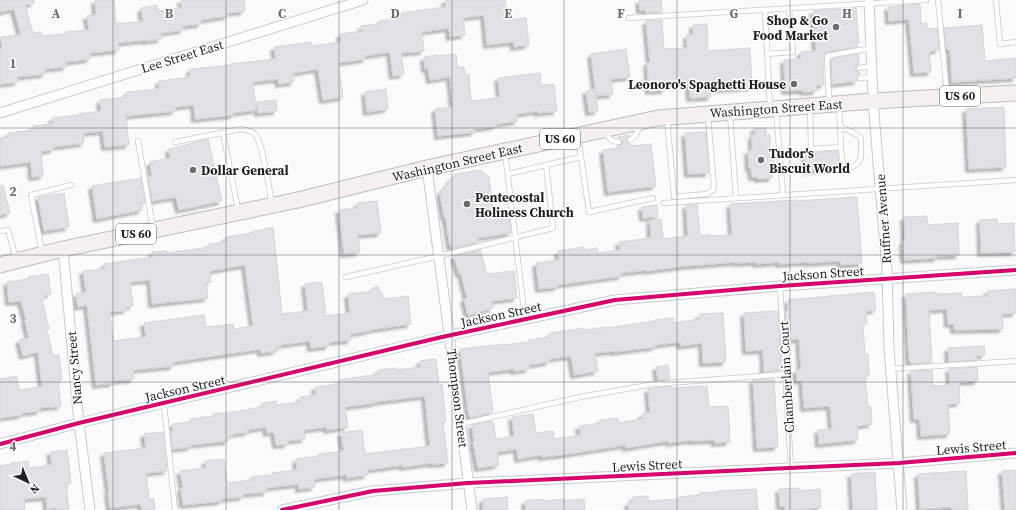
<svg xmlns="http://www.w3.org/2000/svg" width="1016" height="510" font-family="'Source Serif 4',serif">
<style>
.building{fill:#e2dfe6;stroke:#d5d3d9;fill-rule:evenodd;filter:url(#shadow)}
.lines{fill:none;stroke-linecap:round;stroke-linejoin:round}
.lane-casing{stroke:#cbc9cf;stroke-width:6}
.street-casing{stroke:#cbc9cf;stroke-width:11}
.primary-casing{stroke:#c2bab7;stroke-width:17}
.lane{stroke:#fefeff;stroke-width:4.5}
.street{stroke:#fefeff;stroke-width:9}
.primary{stroke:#f5f0ee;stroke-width:15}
.cycleway-casing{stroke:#fff;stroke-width:6}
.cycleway{stroke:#d6006c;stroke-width:4}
.grid{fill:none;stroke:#6c6a71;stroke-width:1;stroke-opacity:0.55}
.poi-dot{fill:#6c6a71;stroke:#fff;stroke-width:1.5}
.labels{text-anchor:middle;stroke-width:3;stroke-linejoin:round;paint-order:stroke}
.shield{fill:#fff;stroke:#636167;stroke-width:1}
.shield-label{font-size:12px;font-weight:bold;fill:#201d26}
.poi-label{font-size:13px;font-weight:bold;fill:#201d26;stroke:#fff;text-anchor:start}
.street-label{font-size:13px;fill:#201d26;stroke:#fff}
.grid-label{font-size:13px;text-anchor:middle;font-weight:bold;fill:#6c6a71;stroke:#fff;stroke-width:3;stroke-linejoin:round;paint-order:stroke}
</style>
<defs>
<filter id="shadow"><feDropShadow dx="-3.5" dy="3.5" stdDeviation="1" flood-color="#0004"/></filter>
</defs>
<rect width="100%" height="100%" fill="#faf9fc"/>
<path class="building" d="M0 0H34V3L25 5 33 33 41 32V36L65 34V32L89 30 87 16 96 15 95 0H114L116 24 143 21 141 8 157 5 158 11 182 8 181 0H244L245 11 228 13V16L201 20V24L183 26V30L161 33V39L146 41V40L118 43 119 50 90 53V59L66 62V67L45 69V74L17 77 18 82 0 84V49H2L1 37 21 35 14 9 1 12 0 7Z
M445 0H505L508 20 526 18 529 45 514 47 513 42 487 45 484 15 463 18 465 35 450 37 449 28 422 32 424 51 401 53 404 74 393 76 390 52 365 56 366 59 338 63 343 97 323 100 318 69 293 73 294 82 279 84 278 79 253 82 256 110 233 113 234 115 195 119 194 105 175 107V111L126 116 129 145 105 147 103 131 83 133 84 143 53 147V150L41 151 43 176 32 177 31 162 0 166V138L9 137 8 133 34 130 33 126 53 124 52 118 79 115V114L101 111 100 100 127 97V92L159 89V81L190 77V69L212 67 231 65V64L276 59 274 47 311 42 312 46 341 42 340 34 362 31 361 26 379 24V21L401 18 400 13 446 7Z
M639 0H661L662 12 646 13V10H640Z
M920 4 921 24 927 23V29L937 28 939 50 929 51 931 72 914 73 909 19 889 21 888 7Z
M856 8 859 43H857V47L824 53 823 56 824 85H816L817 91 803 92V90L785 91 784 60 801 59V52L816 51 813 11Z
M662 20 664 49 687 48V35H693V25L707 24 708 51 750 48 752 87 710 90 711 97 690 98 689 84 665 85V90L649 91 647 63 650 62 646 21Z
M982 25 985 61 1016 58V78L952 82 950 49H946L944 28Z
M626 49 630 77 611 79 613 94 596 96 591 54Z
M456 54 457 67H464L465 74H469L471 101 497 98V97H500L498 78 540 73 541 85 554 84 557 111 538 113V111L517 114 518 121 496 124V126L474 129 475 132 438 136 435 109 453 107 450 77 430 80 428 68 425 69 424 57 437 55V56Z
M858 54 859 64 856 65 855 68 856 71 859 72 860 74 858 75 856 78 858 81 832 84 831 59Z
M386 89 388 109 367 112 365 92Z
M595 89 598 111 589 112 586 91Z
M276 100 277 111 258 113 257 102Z
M1004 107 1006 167 969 169 966 109Z
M754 128H766V135H770V150H774V174H772V178L758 179V177H752L751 168H749L748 151H752V135H755Z
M706 132 709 173 688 174 685 133Z
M629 135 626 140 627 143 630 144 631 146 651 144 656 186 608 192 603 150 619 148V146L622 144 623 142 621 139 618 138V137Z
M208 139 222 201 179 210 176 197 152 201 148 177 152 176 150 162 170 158 169 149Z
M838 151 839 168 806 171 805 153Z
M480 170 489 177 494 218 509 216 511 233 477 238 479 242 452 249V246H450L446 219 444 216 440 193 456 174Z
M141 178 145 203H141L142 210 97 219 92 186Z
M3 185 10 213 0 215V186Z
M64 193 69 227 44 231 38 197Z
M857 197 862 263 841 265V261L807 263V262L779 264V262L756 264V262L737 263V262L685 266 647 271V270L621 273 622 276 557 285 558 287 539 289 536 263 559 260 558 251 584 247V250L597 248 598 253 620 250 619 242 651 238 650 220 661 219 663 239 688 236 686 205H697L700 235H710V236L732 235 730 204 798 200V201Z
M377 201 381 233 358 235 360 252 344 254 339 210 358 208 357 203Z
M657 205 658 217 643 218 642 207Z
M927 216 928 225 958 223 959 255 937 256V258L904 260 903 241H905L904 217Z
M997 219V224L1014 223 1015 252 981 253 980 220Z
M273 227 282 314 308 311 305 284 322 282 326 316 350 313 348 294 367 292 377 286 385 299 408 296 411 324 369 330V331L350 334 351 340 329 342V346L311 348 310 341 280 345 281 348H276V351L261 353V349L173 362 174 366 133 370 134 379 113 381V383L96 385 87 305 78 307 76 294 86 292 83 271 105 269 104 264 153 257 152 252 167 251V253L210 247 209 244 226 242V237L241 235ZM245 265 253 326 234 329 233 324 206 327 204 315 144 323 146 337 113 341 110 312 127 310 126 307 133 306 130 282 150 280 152 304 208 298 206 282H211L210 271Z
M480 250 487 274 514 271 517 298 492 301 493 308 468 315 464 299 467 298 461 273 459 274 454 256Z
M48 274 51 294 44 295V299H42L49 329 47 330 53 355H59L62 380H58L61 406 39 408 40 411 22 413V415L0 418V379L17 376 19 390 41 387 42 386 38 352 23 356 19 340 29 338 25 320H26L21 301 9 302 7 282 29 279 28 277Z
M1016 289V313L1002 314 1003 329 954 330V324H948L947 309 929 310 932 363 911 364 910 361H909L906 294 936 292V294L961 293 962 297 988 296 987 291Z
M874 292 876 310 866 311 867 324H863L865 355 868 354 869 376 865 377 868 407H871L872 424 857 426 858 440 819 444 818 430 832 429 830 406 804 408 802 380 797 381 796 370 801 369 799 339 787 340 785 311 788 310V300Z
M778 311 781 370 764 372 763 350 746 351 744 313Z
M723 313 726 362 703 363 702 343 681 346 680 342 655 345V347L614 352V351L595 353 598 371 574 375 571 356 549 359V362L529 365V369L514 371V369L488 372 493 412 471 418 470 416H469L460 349 505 344V345L529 342V340L550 337V333L583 328 584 330 607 327V328L655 321V320L673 318 674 323 700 319V314Z
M984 346 985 355 976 356V360L949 362 948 348Z
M436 359 439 384H442L446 422H443L448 463 432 464V463L403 467V465L367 470V475L347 478 346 475 314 479 315 487 299 489V484L266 488 267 492 243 494V497L221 499 222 501 183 505 181 488H183L180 471 206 468 205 461 224 459 227 483 251 480V477L273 475 272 473 297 470 296 459 319 456V454L344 451 341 433 362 430 365 454 430 446 425 396 375 402V403L345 407 348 427 327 430V427L304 430 305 439 287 441 288 444 276 445 274 432 267 433 266 427 248 430V432L232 434V436H228V441L190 445 191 447 172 449 171 431H173L172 424 191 422V419L213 416V414L248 410V409L264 407 263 403 276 401 277 405 300 402V397L316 395 315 387 339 384V380L379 374 378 370 396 368V370L421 367 420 361Z
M668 365 670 379 658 380 656 367Z
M977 367 978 381 959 382 960 403 948 404 950 434 921 436 920 419H914L911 371 932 370 933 386 950 385 949 369Z
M774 379 778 447 757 448 753 380Z
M671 386V388L707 386 709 407 728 406 730 442 715 443 714 440 692 441V440L669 443 668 441 626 448V445L561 455H560L542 457 541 455 518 459 517 449 497 452 499 465 478 468 473 442H474L472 425 493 421 496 439 514 436 512 417 533 414 536 433 553 431 554 439 581 435 579 426 600 423V420L618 418V423L643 419 642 414 650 413 648 389Z
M163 432 167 471 146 473 149 499 154 498 155 510H142L141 504 110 508 108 492H109L104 453 146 448 144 434Z
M67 450 71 483H66L69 510H57V508L47 509 46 497 24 499 25 510H0V466L11 464V463L28 461 29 468 52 465 50 452Z
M1016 470V510H1005L1002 471Z
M966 471 968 510H952L951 507 920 509 918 474Z
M875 472 877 510H853L851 474Z
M800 488V491L820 489 821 508 785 510V506H780L779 489Z
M756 489 758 510H629L628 503 633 502V497L648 496 649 501 679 499V497L700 495 699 493 718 492V491Z
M507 497 508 510H483V499Z
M544 499V501L564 499V501L584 499 585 510H526L525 501Z"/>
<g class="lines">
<g class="lane-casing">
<path id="lane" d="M938 0 947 95
M996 0 1000 44 1016 42
M765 10 770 107
M629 18 926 0
M767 54 793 52 789 9
M859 68 872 66
M860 78 872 77
M829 102 827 56 871 48
M810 108 811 149 841 147 839 105
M776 110 783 195
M730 114 736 198
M667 119 674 197 707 194 713 190 714 186 708 117
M840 127C848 130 855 133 861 138V158L857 164 850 168C840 164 842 156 841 147
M604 132C608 138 612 142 619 142
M223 133 238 209
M630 140 635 136 641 125
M138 141 153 228
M175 142 241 129C246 130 252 131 255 134 263 143 269 190 272 204
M505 152 525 319
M581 157 589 212 653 198
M508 174 546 165
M664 203 1016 180
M0 231 8 230 16 259
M42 252 31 195 71 185
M346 277 439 256 553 228 546 165 581 157 578 137
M780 286 791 468
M891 369 1016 361
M164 404 175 510
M461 424 580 397 654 384 786 374"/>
</g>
<g class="street-casing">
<path id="street" d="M869 0 873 101 887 270 889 348 902 510
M0 113 363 0
M427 168 448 326 472 510
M63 249 79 423 90 510
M0 444 79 423 442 337 615 300 780 286 1016 270
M282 510 373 491 468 483 899 463 1016 453"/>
</g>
<g class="primary-casing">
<path id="primary" d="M0 265 63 249 298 200 427 168 658 118 873 101 1016 93"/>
</g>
<use href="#lane" class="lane"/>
<use href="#street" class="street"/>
<use href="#primary" class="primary"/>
<g class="cycleway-casing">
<path id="cycleway" d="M0 444 79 423 442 337 615 300 780 286 1016 270
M282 510 373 491 468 483 899 463 1016 453"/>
</g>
<use href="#cycleway" class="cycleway"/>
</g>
<path class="grid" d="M113 0V510M226 0V510M339 0V510M452 0V510M564 0V510M677 0V510M790 0V510M903 0V510M0 128H1016M0 255H1016M0 382H1016"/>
<g class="poi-dot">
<circle cx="836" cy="27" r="4"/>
<circle cx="794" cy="84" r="4"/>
<circle cx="761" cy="160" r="4"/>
<circle cx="193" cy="170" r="4"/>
<circle cx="467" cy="204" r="4"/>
</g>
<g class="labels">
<g class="shield">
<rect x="940" y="86" width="40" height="20" rx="3"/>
<rect x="540" y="129" width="40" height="20" rx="3"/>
<rect x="116" y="224" width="40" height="20" rx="3"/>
</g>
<g class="shield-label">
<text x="960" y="100">US 60</text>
<text x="560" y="143">US 60</text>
<text x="136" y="238">US 60</text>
</g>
<g class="poi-label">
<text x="828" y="25" text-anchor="end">Shop &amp; Go<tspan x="828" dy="15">Food Market</tspan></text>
<text x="786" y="89" text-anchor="end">Leonoro's Spaghetti House</text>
<text x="769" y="158">Tudor's<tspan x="769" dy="15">Biscuit World</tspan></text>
<text x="201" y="175">Dollar General</text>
<text x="475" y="202">Pentecostal<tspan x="475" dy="15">Holiness Church</tspan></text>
</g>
<g class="street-label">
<text transform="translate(182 56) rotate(-17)" y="5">Lee Street East</text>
<text transform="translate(776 108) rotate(-4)" y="5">Washington Street East</text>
<text transform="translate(457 162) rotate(-13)" y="5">Washington Street East</text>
<text transform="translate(883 219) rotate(-94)" y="5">Ruffner Avenue</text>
<text transform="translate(823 273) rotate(-4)" y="5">Jackson Street</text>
<text transform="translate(501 314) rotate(-12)" y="5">Jackson Street</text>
<text transform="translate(74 368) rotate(-95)" y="5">Nancy Street</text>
<text transform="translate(786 377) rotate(-93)" y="5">Chamberlain Court</text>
<text transform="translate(185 388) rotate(-13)" y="5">Jackson Street</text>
<text transform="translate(458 398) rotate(83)" y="5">Thompson Street</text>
<text transform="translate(971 447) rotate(-5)" y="5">Lewis Street</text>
<text transform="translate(647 465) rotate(-3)" y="5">Lewis Street</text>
</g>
</g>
<g class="grid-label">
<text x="56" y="18">A</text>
<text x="169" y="18">B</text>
<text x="282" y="18">C</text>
<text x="395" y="18">D</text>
<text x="508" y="18">E</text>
<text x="621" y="18">F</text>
<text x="734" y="18">G</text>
<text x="847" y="18">H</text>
<text x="960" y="18">I</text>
<text x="13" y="68">1</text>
<text x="13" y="196">2</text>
<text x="13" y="323">3</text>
<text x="13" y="451">4</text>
</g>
<g transform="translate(28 482) rotate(136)" stroke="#ffffff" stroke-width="3" paint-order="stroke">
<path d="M0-3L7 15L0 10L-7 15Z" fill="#201d26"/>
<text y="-6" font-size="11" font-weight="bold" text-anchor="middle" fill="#201d26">N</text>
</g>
</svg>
